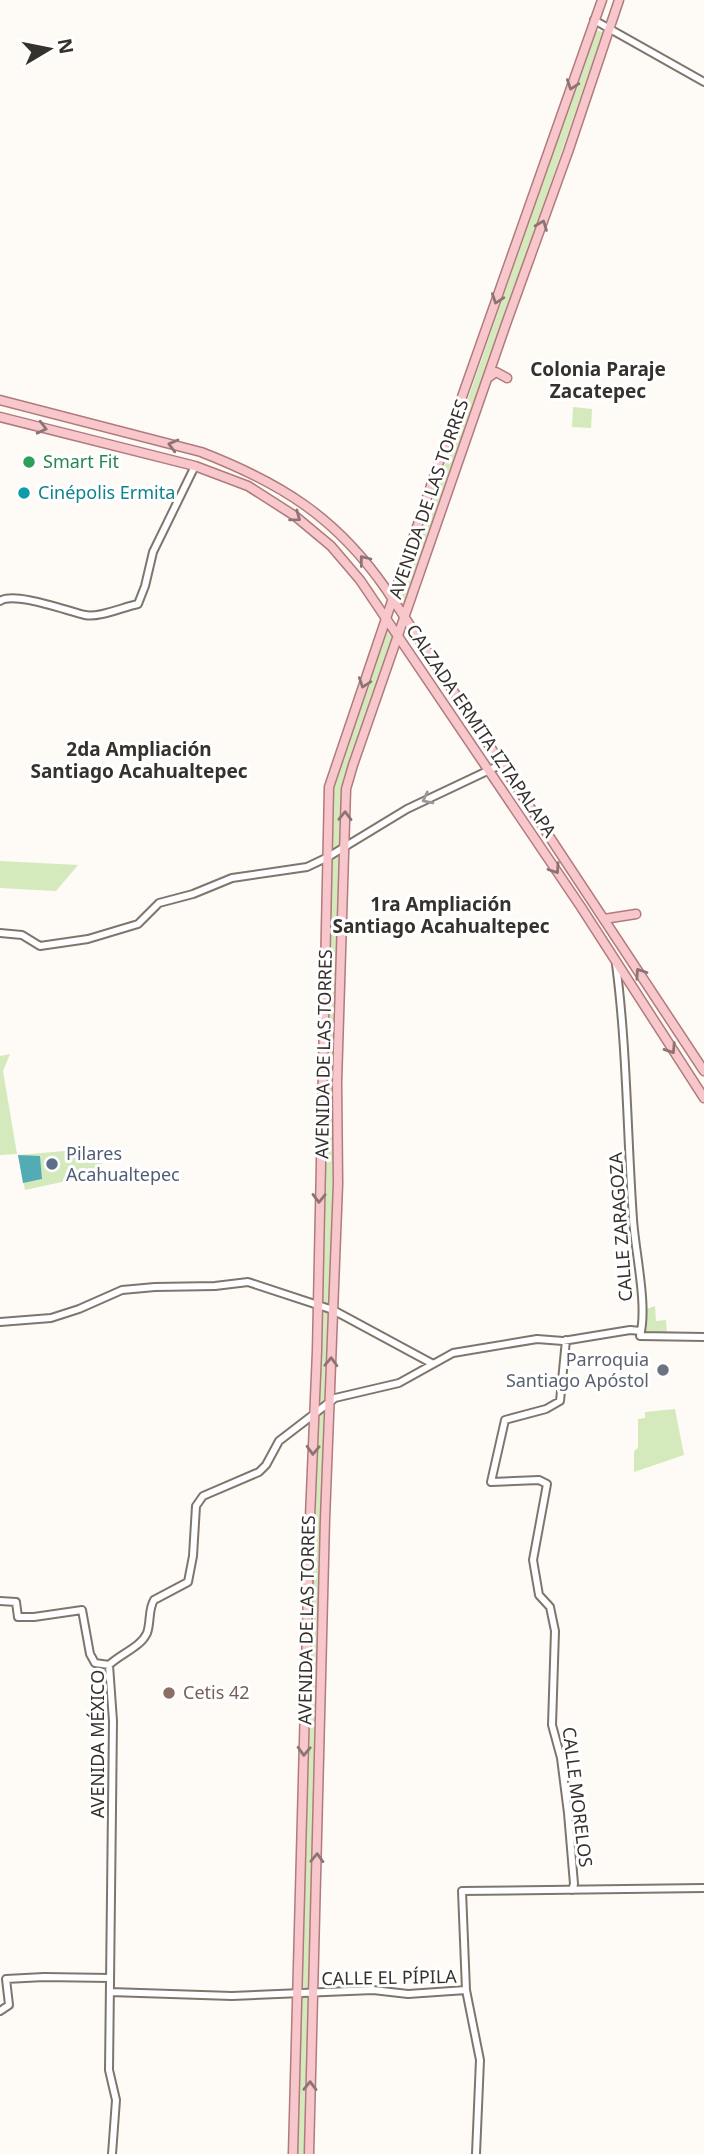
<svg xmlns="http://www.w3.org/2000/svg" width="704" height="2154" font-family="'Noto Sans',sans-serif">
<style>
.green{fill:#d5eabc}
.water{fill:#53acb3}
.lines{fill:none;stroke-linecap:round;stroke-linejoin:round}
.tertiary-casing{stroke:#7e766c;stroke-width:10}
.primary-casing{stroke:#b07a7e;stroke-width:11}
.tertiary{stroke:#fff;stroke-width:6}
.primary{stroke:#f8c7cb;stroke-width:8}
.oneway{stroke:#8d7474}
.oneway2{stroke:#9a9896}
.leisure-dot{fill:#2e9e5b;stroke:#fff;stroke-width:2.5}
.culture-dot{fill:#0f9aa8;stroke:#fff;stroke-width:2.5}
.service-dot{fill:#5c6f8a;stroke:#fff;stroke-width:2.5}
.worship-dot{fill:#6b7280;stroke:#fff;stroke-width:2.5}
.education-dot{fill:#8d6e63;stroke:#fff;stroke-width:2.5}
.labels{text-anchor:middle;stroke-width:6;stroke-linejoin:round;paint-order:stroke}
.leisure-label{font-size:18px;fill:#27864d;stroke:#fff;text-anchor:start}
.culture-label{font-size:18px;fill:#0d838f;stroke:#fff;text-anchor:start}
.street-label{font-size:18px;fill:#35312d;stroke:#fff}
.service-label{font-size:18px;fill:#4e5e75;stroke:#fff;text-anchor:start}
.worship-label{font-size:18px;fill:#5b616d;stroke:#fff;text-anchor:end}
.education-label{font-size:18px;fill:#785e54;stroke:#fff;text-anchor:start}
.neighbourhood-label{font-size:19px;font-weight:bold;fill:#35312d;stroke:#fff}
</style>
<rect width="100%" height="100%" fill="#fefaf6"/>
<path class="green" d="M596 30 603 32 404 610 398 600Z
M573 407 592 409 591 428 572 427Z
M386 625 394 637 345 783 343 843 330 849 333 779Z
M344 851 335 1079H326L330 859Z
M0 862V861L78 865 56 891 0 888Z
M10 1054 3 1071 17 1154 0 1155V1056Z
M326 1084 336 1085 329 1304 320 1302Z
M88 1149 90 1156 100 1155 103 1173 25 1190 18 1155Z
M655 1306 656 1321 666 1320 667 1335H646L645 1332 644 1310Z
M319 1309 330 1312 328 1397 316 1407Z
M326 1409 310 1986 308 1988 299 1987 316 1418Z
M675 1409 684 1455 634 1472V1451L638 1448V1419L645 1418V1412Z
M300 1996 310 1997 305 2154H294Z"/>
<path class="water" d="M18 1155 40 1156 42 1179 23 1183Z"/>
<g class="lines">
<defs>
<path id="tertiary" d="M594 20 704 82
M0 601C14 591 67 611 85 615 99 618 123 607 138 604L145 586 153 552 195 466
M0 933 22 935 40 946 88 939 138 924 159 903 193 894 232 878 307 867 328 857 407 809 502 764
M616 964C627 1048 627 1134 633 1219 635 1252 648 1305 640 1336L704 1337
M0 1322 51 1318 79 1309 122 1290 155 1287 215 1286 248 1282 333 1310 433 1364
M566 1340 560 1401 546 1409 505 1420 491 1482 539 1480 547 1484 533 1560 539 1595 550 1607 555 1631 552 1725 561 1758 568 1813 574 1884 572 1890
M0 1601 16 1602 18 1617H34L82 1610 90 1654 95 1663 109 1665
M110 1992 232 1996 373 1990 408 1994 466 1990
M0 2011 9 2005 6 1979 44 1977 110 1978
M112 2154 116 2100 109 2070 113 1721 109 1665C120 1654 141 1647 147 1633 151 1622 148 1610 154 1600L188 1582 193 1556 196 1506 203 1496 259 1472 266 1465 279 1441 335 1398 399 1383 453 1353 537 1339 563 1341 630 1330 641 1331
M476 2154 480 2060 466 1990 462 1891 704 1888"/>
<path id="primary" d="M489 377 496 372 507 378
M0 400 201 452C281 483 336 517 386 589L704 1071
M0 417 195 466 248 486 295 516 331 546 360 580 581 907 704 1098
M604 919 636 914
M293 2154 310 1517 317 1351 329 787 439 462 602 0
M309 2154 325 1519 338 1184 337 1082 346 789 353 765 506 324 568 152 619 0"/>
</defs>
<use href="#tertiary" class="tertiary-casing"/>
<use href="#primary" class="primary-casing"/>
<use href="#tertiary" class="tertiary"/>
<use href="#primary" class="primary"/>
</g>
<defs><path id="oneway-chevron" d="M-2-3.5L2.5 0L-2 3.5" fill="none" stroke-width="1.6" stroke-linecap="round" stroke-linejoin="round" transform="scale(1.75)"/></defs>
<g class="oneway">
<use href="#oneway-chevron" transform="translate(572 85) rotate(109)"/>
<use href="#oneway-chevron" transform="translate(542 225) rotate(-69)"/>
<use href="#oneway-chevron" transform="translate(497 299) rotate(109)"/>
<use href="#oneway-chevron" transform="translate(42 428) rotate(14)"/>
<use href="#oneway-chevron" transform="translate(173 445) rotate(-165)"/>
<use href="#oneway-chevron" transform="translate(296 517) rotate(36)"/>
<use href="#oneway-chevron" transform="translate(364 560) rotate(-128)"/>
<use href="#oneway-chevron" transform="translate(364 683) rotate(109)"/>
<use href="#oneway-chevron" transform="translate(345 816) rotate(-89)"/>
<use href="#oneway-chevron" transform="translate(555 869) rotate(56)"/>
<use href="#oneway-chevron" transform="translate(640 973) rotate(-124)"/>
<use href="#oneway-chevron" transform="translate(671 1049) rotate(57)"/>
<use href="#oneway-chevron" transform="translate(319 1198) rotate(91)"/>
<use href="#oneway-chevron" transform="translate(331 1362) rotate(-88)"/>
<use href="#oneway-chevron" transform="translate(313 1450) rotate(92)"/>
<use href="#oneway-chevron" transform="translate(304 1751) rotate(92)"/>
<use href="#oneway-chevron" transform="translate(317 1858) rotate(-88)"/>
<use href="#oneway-chevron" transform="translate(310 2086) rotate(-89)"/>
</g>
<use class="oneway2" href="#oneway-chevron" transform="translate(427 799) rotate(153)"/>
<circle class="leisure-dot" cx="29" cy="462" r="7"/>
<circle class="culture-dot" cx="24" cy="493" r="7"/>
<circle class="service-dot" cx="52" cy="1164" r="7"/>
<circle class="worship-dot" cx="663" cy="1370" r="7"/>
<circle class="education-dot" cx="169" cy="1693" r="7"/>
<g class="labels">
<g class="leisure-label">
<text x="43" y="468">Smart Fit</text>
</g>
<g class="culture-label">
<text x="38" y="499">Cinépolis Ermita</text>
</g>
<g class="street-label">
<text transform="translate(429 499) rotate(-71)" y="6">AVENIDA DE LAS TORRES</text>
<text transform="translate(481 731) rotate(56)" y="6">CALZADA ERMITA IZTAPALAPA</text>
<text transform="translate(324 1054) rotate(-89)" y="6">AVENIDA DE LAS TORRES</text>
<text transform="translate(621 1227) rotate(-94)" y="6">CALLE ZARAGOZA</text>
<text transform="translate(307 1620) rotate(-89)" y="6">AVENIDA DE LAS TORRES</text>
<text transform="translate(98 1744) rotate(-90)" y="6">AVENIDA MÉXICO</text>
<text transform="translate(577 1797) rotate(83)" y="6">CALLE MORELOS</text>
<text transform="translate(389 1978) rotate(-1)" y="6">CALLE EL PÍPILA</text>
</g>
<g class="service-label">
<text x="66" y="1160">Pilares<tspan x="66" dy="21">Acahualtepec</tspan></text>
</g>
<g class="worship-label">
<text x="649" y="1366">Parroquia<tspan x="649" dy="21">Santiago Apóstol</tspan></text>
</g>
<g class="education-label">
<text x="183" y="1699">Cetis 42</text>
</g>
<g class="neighbourhood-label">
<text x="598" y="376">Colonia Paraje<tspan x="598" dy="22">Zacatepec</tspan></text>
<text x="139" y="756">2da Ampliación<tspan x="139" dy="22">Santiago Acahualtepec</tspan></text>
<text x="441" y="911">1ra Ampliación<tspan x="441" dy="22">Santiago Acahualtepec</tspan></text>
</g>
</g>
<g transform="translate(49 49) rotate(80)" stroke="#ffffff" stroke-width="5" paint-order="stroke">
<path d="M0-5L12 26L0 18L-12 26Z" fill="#35312d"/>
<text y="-10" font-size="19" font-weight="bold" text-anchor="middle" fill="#35312d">N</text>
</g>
</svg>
